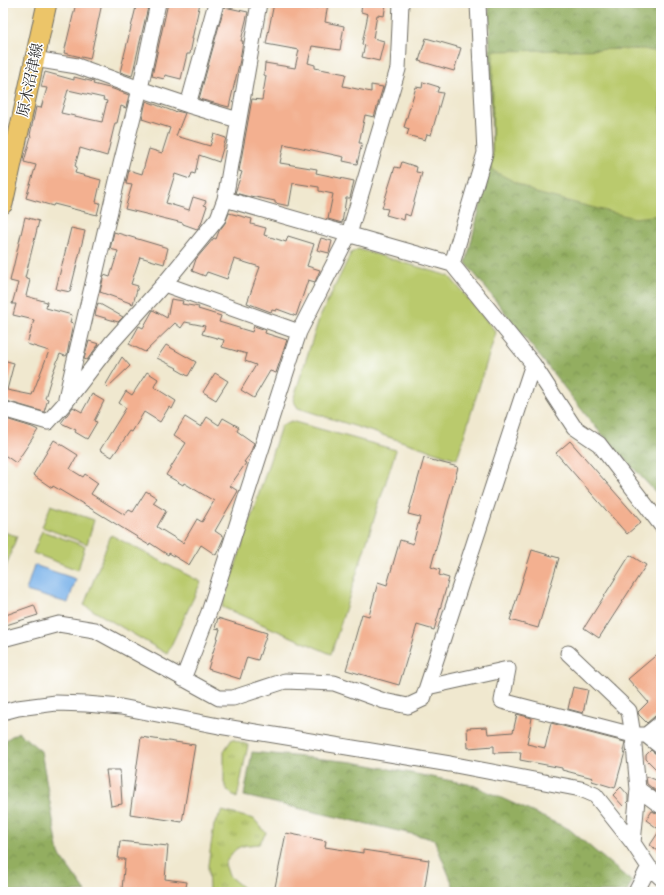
<svg xmlns="http://www.w3.org/2000/svg" width="664" height="895" font-family="'IM FELL French Canon','Noto Serif JP',serif">
<style>
.grass{fill:url(#grass-tufts);stroke:#727a4c}
.forest{fill:url(#forest-crowns);stroke:#5f6c46}
.pitch{fill:#baca6d;stroke:#727a4c}
.water{fill:#7ab2e9;stroke:#526e8a}
.building{fill:#f3b090;fill-rule:evenodd}
.lines{fill:none;stroke-linecap:round;stroke-linejoin:round}
.minor-casing{stroke:#706d64;stroke-width:17}
.major-casing{stroke:#706d64;stroke-width:21}
.minor{stroke:#fff;stroke-width:15}
.major{stroke:#ecc569;stroke-width:19}
.labels{text-anchor:middle;stroke-width:3;stroke-linejoin:round;paint-order:stroke}
.street-label{font-size:15px;fill:#2b2b2b;stroke:#fff}
</style>
<defs>
<pattern id="grass-tufts" width="24" height="20" patternUnits="userSpaceOnUse"><rect width="24" height="20" fill="#baca6d"/><path d="M3 7l-1-3M5 7V3M7 7l1-3M15 17l-1-3M17 17v-4M19 17l1-3" fill="none" stroke="#97a45a"/></pattern>
<pattern id="forest-crowns" width="20" height="18" patternUnits="userSpaceOnUse"><rect width="20" height="18" fill="#93ae60"/><path d="M2 6a3 3 0 1 1 6 0M12 15a3 3 0 1 1 6 0" fill="none" stroke="#788e4f"/></pattern>
</defs>
<rect width="100%" height="100%" fill="#fff"/>
<filter id="ink" filterUnits="userSpaceOnUse"><feTurbulence type="fractalNoise" baseFrequency=".025" numOctaves="2"/><feDisplacementMap in="SourceGraphic" scale="8" xChannelSelector="R" yChannelSelector="G"/><feConvolveMatrix kernelMatrix="1 2 1 2 8 2 1 2 1" color-interpolation-filters="sRGB"/></filter>
<filter id="wash" filterUnits="userSpaceOnUse"><feTurbulence type="fractalNoise" baseFrequency=".012" numOctaves="4" result="noise"/><feDisplacementMap in="SourceGraphic" scale="16" xChannelSelector="R" yChannelSelector="G"/><feGaussianBlur stdDeviation="0.9" result="paint"/><feColorMatrix in="noise" values="0 0 0 0 0 0 0 0 0 0 0 0 0 0 0 0 0 1.4 0 .05"/><feComposite in="paint" operator="in"/></filter>
<g filter="url(#wash)">
<rect width="100%" height="100%" fill="#f0e8cf"/>
<path class="grass" d="M232 739 248 745 237 798 228 791 224 783V751Z
M222 811 254 819 266 833 259 844C239 846 236 845 225 864L229 876 248 892H210L209 890 208 865 214 825Z"/>
<path class="forest" d="M489 3H661V498L597 429 466 263 492 158Z
M18 732 41 751 59 854 86 892H3V742Z
M252 752 353 762 473 785 569 829 632 882 627 892H454L455 890 434 839 244 796Z"/>
<path class="pitch" d="M644 49 661 53V215L634 218 536 193 492 170 493 51Z
M358 249 449 276 496 332 457 459 298 408 293 400 319 319 351 253Z
M291 421 396 450 331 654 222 607 281 426Z
M51 505 94 520 87 544 42 527Z
M42 531 85 546 78 570 33 553Z
M3 532 17 536 3 575Z
M111 535 201 582 167 654 84 605Z"/>
<path class="water" d="M34 565 76 579 68 603 26 591Z"/>
<g id="blocks">
<path class="building" d="M76 3H102L90 59 64 53Z
M137 3H149L132 76 120 72Z
M168 3H200L192 39H193L190 54H187L181 79 165 75 164 79 152 76Z
M274 3H291L317 8 318 3H328L325 22 344 26 340 50 312 46 308 63 315 65V68L346 74 343 86 371 92V85L383 87 374 117 365 115 359 143H362L357 164 343 161 344 157 284 144 280 163 317 169 316 173 354 181 350 198H346L342 223 328 219 333 194 319 191V187L293 183 289 206 275 203V201L250 196V197L235 193 242 172 239 171 252 99 262 100 266 76 264 75 265 63 295 68 299 50 266 44Z
M362 3H386L384 16 377 15 373 38 384 41 379 61 362 57 365 45 362 44 368 14 361 12Z
M224 7 248 12 241 41H243L240 60 229 107 199 99Z
M426 38 461 48 454 71 419 61Z
M45 72 74 80V77L94 82 93 84 113 89 129 95 126 108 121 106 117 123H115L107 156 80 148 75 166 77 167 75 173 101 180 96 202 100 203 97 215 54 204 53 206 26 198 36 165 24 162 31 136 30 135 36 107 41 108 47 88 41 87ZM68 90 104 98 103 100 107 101 102 122 61 113Z
M423 82 439 87 437 92 443 93 431 135 427 134 425 140 407 135 409 129 404 127 416 87 422 88Z
M146 101 175 112 176 111 185 113 176 136 210 146 214 134 226 138 219 162 199 155 195 174 192 173 190 179 175 174 166 203 189 210 193 197 206 201 204 205 207 206 201 224 197 229 183 224V223L125 209 132 185 126 184 129 170 142 174 149 149 162 153 170 128 142 119Z
M402 162 417 167 416 172 422 173 410 216 405 214 404 220 386 215 388 209 382 208 395 167 400 168Z
M229 213 252 219 251 224 266 228 264 235 286 242 288 236 314 244 307 266 320 270 315 282 308 280 296 316 277 309 276 311 272 310 271 312 247 303 260 267 234 259 227 279 207 272 205 276 192 271 196 259 214 238 216 239 219 231 225 223Z
M25 217 39 221 25 278 30 280 26 296 47 302 46 308 72 315 70 322 73 323 67 355 65 356 60 354 52 375 45 398 48 399 44 412 3 400V360L14 363 7 390 32 395 49 351 27 344 34 320 13 315 16 304H12L18 283 10 281Z
M71 228 85 231 70 292 56 289Z
M114 232 168 248 164 264 140 257 131 284 138 286 133 304 100 292 104 275 110 277 118 251 110 249Z
M321 238 332 241 329 253 317 250Z
M171 299 183 301 182 304 199 307 198 309 221 316 219 322 252 332 254 326 266 330 265 333 287 340 276 373 270 371 254 398 241 390 256 365 245 361 247 354 222 347 224 340 202 334 205 326 185 322 181 328 175 323 145 352 129 344 139 326 143 328 153 310 167 318Z
M98 303 123 317 118 322 95 315Z
M89 341 99 344 87 360 84 359Z
M166 345 196 362 188 376 176 369 177 368 157 358Z
M122 357 130 366 107 388 105 386Z
M147 372 158 379 154 387 176 401 172 409 169 407 160 422 144 412 132 432 130 431 112 457 100 450 126 408 119 403 126 391 132 395Z
M215 373 228 381 216 400 203 392Z
M92 394 104 401 94 421 97 422 87 439 75 432 76 430 61 423 73 407 82 412Z
M185 417 201 427 207 417 219 425 223 418 239 427 237 431 254 443 250 454 244 462 246 463 230 486 238 491 215 531 224 537 216 555 201 545 189 565 169 553 168 555 150 543 149 545 137 538V537L85 505 53 486 52 488 33 475 54 440 78 455 70 469 83 477 85 474 98 483 91 494 125 515 129 510 133 512 146 491 157 498 153 503 166 511 157 527 183 543 197 519 202 522 214 501 184 483 183 485 166 475 186 443 174 435Z
M3 418 32 427 38 430 16 463 3 454Z
M570 441 641 522 627 534 556 453Z
M424 458 458 467 431 567 440 570 439 575 449 578 434 630 417 625 399 685 346 670 362 614 369 616 378 582 387 585 400 540 413 544 420 517 408 514Z
M532 550 559 558 538 628 510 620Z
M630 555 646 565 599 638 584 628Z
M34 605 38 615 3 626V616Z
M218 618 267 633 258 660 247 657 240 679 208 669 220 629 215 628Z
M661 651V714L655 716 647 723 639 715 638 712 648 702 628 679Z
M573 687 588 690 583 713 568 709Z
M517 714 532 718 527 744 545 748 551 723 625 742 623 751 625 752 615 788 592 781 593 778 562 770V768L520 760 521 752 494 753V746L468 748 467 728 487 727 488 734 513 732Z
M141 737 195 745 182 822 130 814Z
M651 750 656 754 661 756V774L646 759V755Z
M106 770H120L122 804 111 806Z
M646 776 661 782V795L647 784Z
M621 787 628 795V801L623 806 613 795Z
M652 811 661 815V853L650 845 660 830 646 820Z
M286 833 326 841 325 847 363 853V850L429 860 424 892H274Z
M120 841 168 846 165 879 187 882 185 892H152L122 889 125 859H118Z"/>
</g>
</g>
<g filter="url(#ink)">
<use href="#blocks" fill-opacity="0" stroke="#706d64" stroke-width="1"/>
<g class="lines">
<defs>
<path id="minor" d="M34 59 77 66 140 89 188 105 238 120
M188 105 216 3
M452 264 485 153 478 3
M164 284 299 332
M533 364 574 427 599 444 661 525
M66 398 121 164 140 89 158 3
M3 409 48 422 65 403 112 342 164 284 218 218 225 199 259 3
M3 639 59 624 95 630 219 698H233L285 681 334 683 384 701 408 706 423 699 533 364 452 264 225 199
M568 653 629 711 633 735H646L661 747
M183 679 209 612 299 332 349 234 398 69 401 3
M427 687 508 669 502 701 633 735 638 789 633 843
M3 712 18 708 56 703 86 704 121 707 219 726 450 764 581 789 595 795 633 843 649 867 661 878
M646 735 661 723
M638 789 661 806
M636 892 649 867"/>
<path id="major" d="M3 204 47 3"/>
</defs>
<use href="#minor" class="minor-casing"/>
<use href="#major" class="major-casing"/>
<use href="#minor" class="minor"/>
<use href="#major" class="major"/>
</g>
</g>
<g class="labels">
<g class="street-label">
<text transform="translate(30 80) rotate(-78)" y="5">原木沼津線</text>
</g>
</g>
<rect width="664" height="895" fill="none" stroke="#fff" stroke-width="16"/>
</svg>
